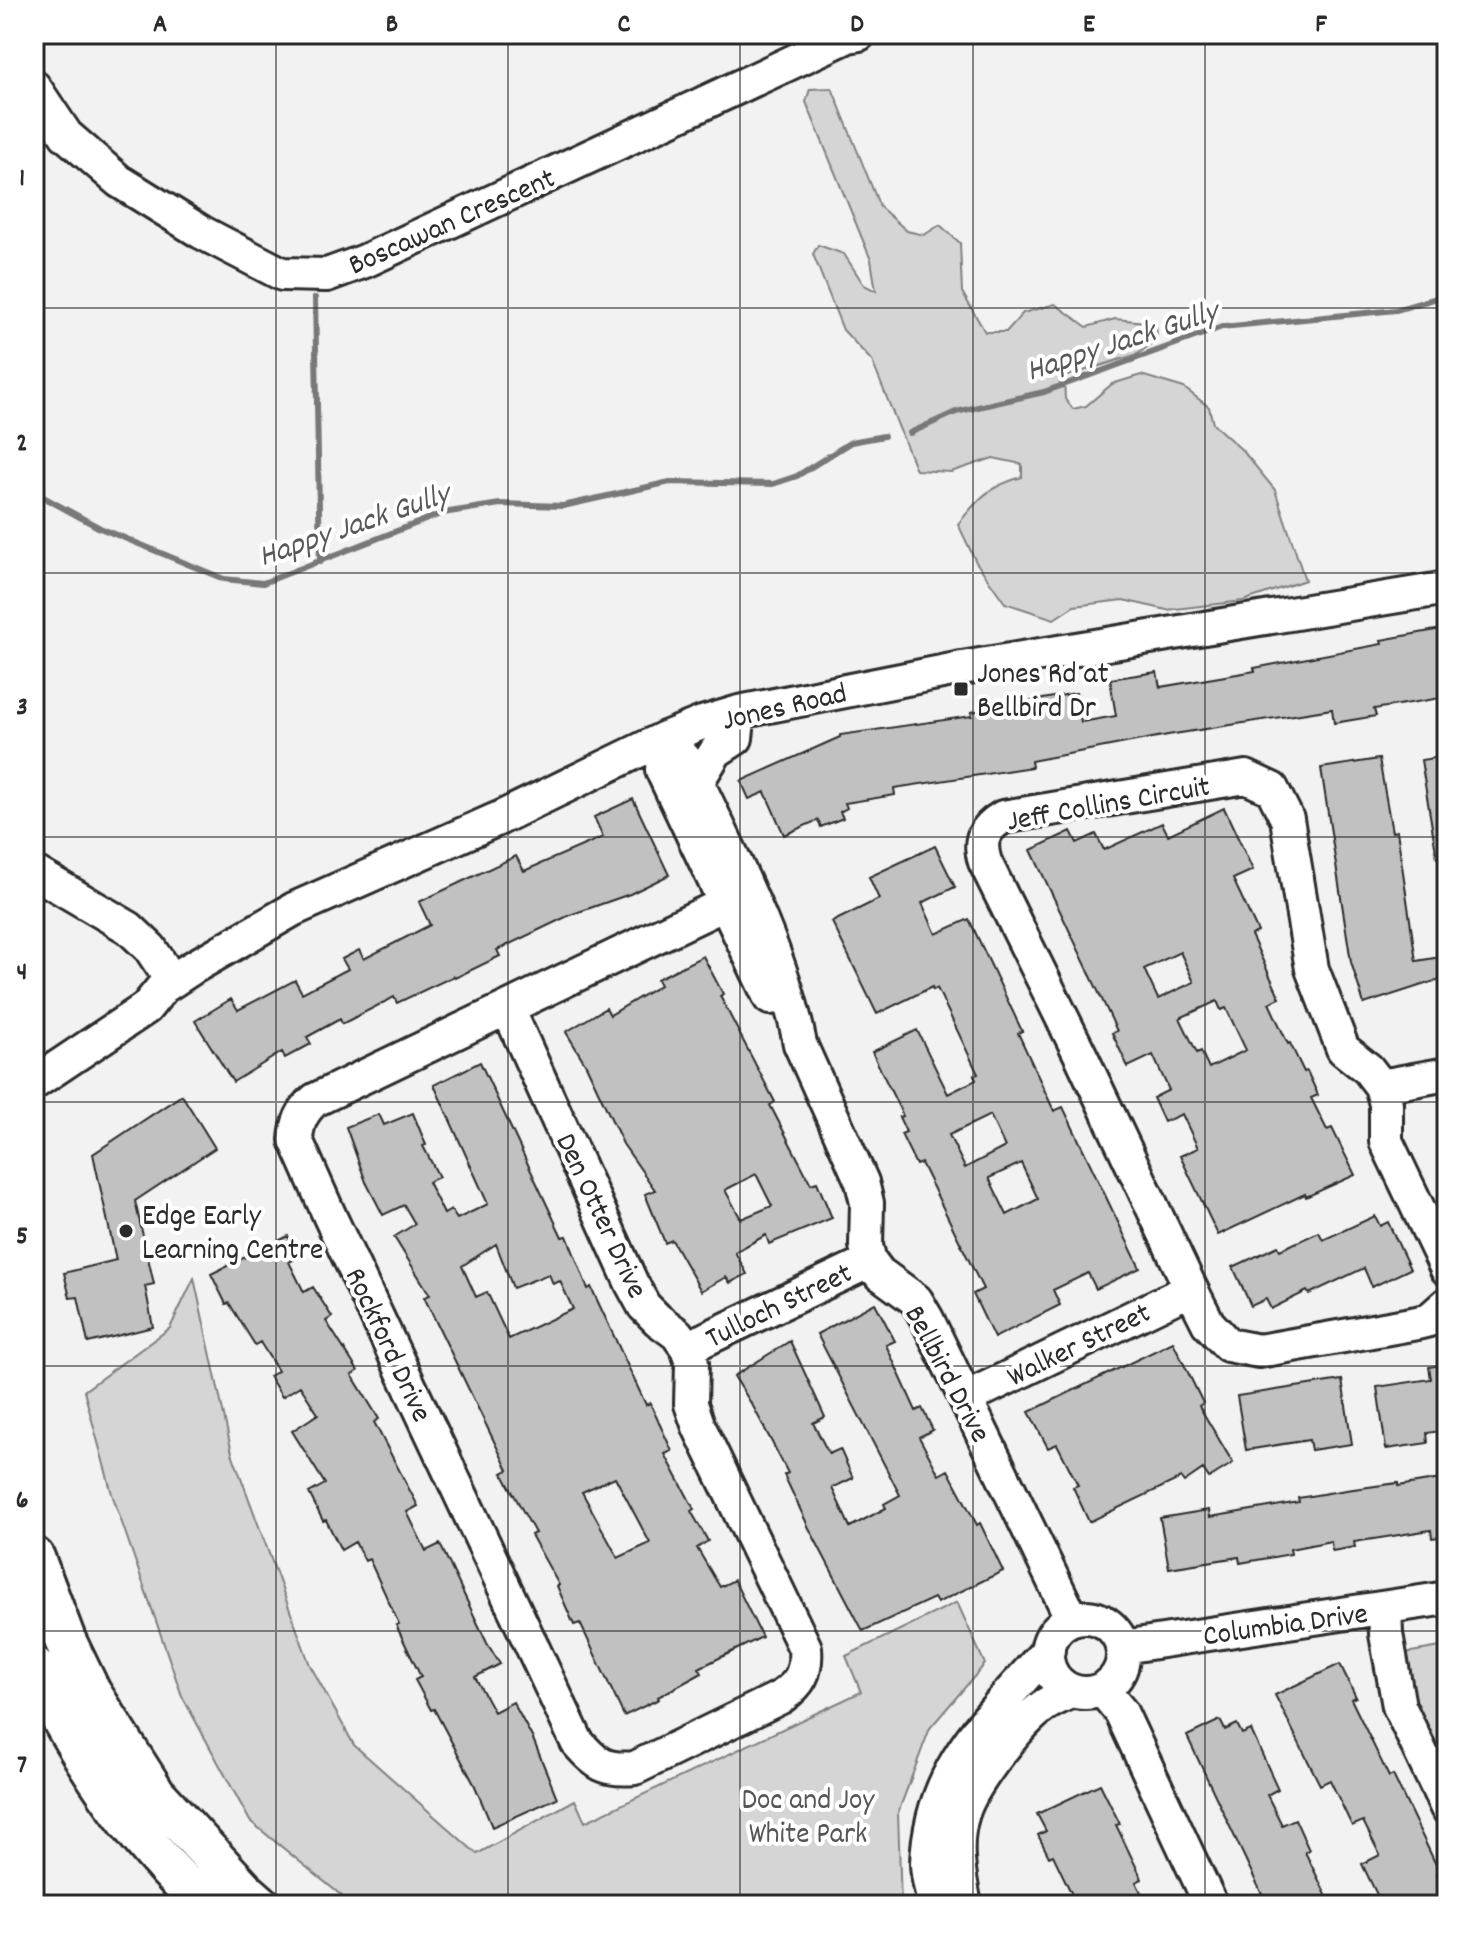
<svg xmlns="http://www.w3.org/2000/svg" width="1481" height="1939" font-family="Dekko,sans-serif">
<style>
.green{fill:#d5d5d5;stroke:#808080;stroke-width:2}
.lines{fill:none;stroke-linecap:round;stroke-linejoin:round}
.stream{stroke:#787878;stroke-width:6}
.building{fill:#c1c1c1;stroke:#2b2b2b;stroke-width:2;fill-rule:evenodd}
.minor-casing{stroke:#2b2b2b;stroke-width:38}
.major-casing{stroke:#2b2b2b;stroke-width:46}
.minor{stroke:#fff;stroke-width:32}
.major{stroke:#fff;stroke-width:40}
.grid{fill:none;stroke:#2b2b2b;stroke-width:2;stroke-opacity:0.55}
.poi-dot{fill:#2b2b2b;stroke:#fff;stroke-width:3}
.labels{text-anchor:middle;stroke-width:8;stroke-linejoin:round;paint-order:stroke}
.street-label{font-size:30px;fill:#2b2b2b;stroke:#fff}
.poi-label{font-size:30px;fill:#2b2b2b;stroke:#fff;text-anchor:start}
.park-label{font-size:30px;fill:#565656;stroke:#fff}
.water-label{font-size:32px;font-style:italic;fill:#585858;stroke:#fff}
.neatline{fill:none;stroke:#2b2b2b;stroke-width:3}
.grid-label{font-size:26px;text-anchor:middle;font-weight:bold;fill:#2b2b2b}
</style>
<rect width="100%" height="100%" fill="#f2f2f2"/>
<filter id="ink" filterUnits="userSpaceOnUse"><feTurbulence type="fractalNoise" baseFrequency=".0125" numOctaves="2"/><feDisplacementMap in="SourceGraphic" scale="16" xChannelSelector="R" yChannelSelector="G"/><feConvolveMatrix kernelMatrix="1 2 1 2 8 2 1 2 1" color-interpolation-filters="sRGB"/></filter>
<g filter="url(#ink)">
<path class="green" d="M832 88 880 207 907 231 924 235 940 225 960 243 962 292 985 332H1006L1023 313 1055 304 1087 327 1115 319 1156 323 1157 339 1138 354 1064 377 1065 399 1073 409 1086 406 1112 384 1141 375 1184 388 1209 407 1213 424 1243 451 1275 490 1305 580 1243 601 1167 610 1123 600 1074 606 1054 619 1005 603 976 562 958 524C979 498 989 486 1022 477V464L993 458 951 472 916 470 872 361 843 330 813 254 818 245 844 254 864 285 876 291 871 260 806 102 810 89Z
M194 1278 232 1453 310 1665 354 1745 477 1854 575 1800 585 1822 861 1692 846 1656 957 1602 985 1664 930 1728 898 1813 901 1905H353L250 1821 182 1696 112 1494 84 1391 170 1328Z
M1447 1646V1790L1381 1657Z"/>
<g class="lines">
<path class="stream" d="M315 298 320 562
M910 433 956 412 1044 392 1222 327 1396 310 1447 295
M34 492 100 528 224 579 263 583 443 513 500 504 563 506 670 482 773 484 797 476 851 442 884 436"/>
</g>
<path class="building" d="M1447 628V697L1374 709 1376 716 1334 723 1332 709 1168 735 1031 761 1032 767 894 788 895 795 845 803 847 808 840 812 843 818 821 827 818 820 784 835 765 792 749 799 741 781 840 737V735L972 716 971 712 1076 693 1081 722 1116 716 1110 679 1157 672 1160 687 1255 671 1254 668 1382 644 1381 640Z
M1447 756V857L1437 858 1421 760Z
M1379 759 1392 832 1397 831 1416 961 1447 956V977L1364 1004 1351 962 1321 768Z
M633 799 669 875 630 894 570 915 497 950 500 956 455 978 454 976 397 1003 394 997 342 1024 340 1019 307 1037 311 1044 285 1058 282 1052 233 1082 195 1021 231 999 238 1010 295 980 302 993 348 969 342 959 359 950 364 959 430 925 419 902 516 856 524 871 603 837 594 817Z
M1224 808 1253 870 1233 879 1258 932 1251 935 1280 998 1269 1003 1288 1044 1290 1043 1304 1072 1307 1071 1318 1095 1311 1098 1327 1130 1332 1128 1355 1175 1306 1197 1305 1194 1218 1235 1180 1156 1198 1148 1182 1114 1164 1122 1153 1098 1169 1090 1153 1055 1128 1067 1112 1033 1117 1031 1031 850 1071 831 1077 843 1096 834 1104 850 1162 823 1168 835ZM1180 952 1194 982 1158 999 1144 969ZM1217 1001 1221 1010 1226 1008 1246 1050 1209 1068 1201 1051 1197 1053 1180 1018Z
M935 846 955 887 922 903 936 934 969 919 1022 1031 1018 1033 1054 1111 1063 1107 1140 1268 1096 1289 1088 1273 1053 1290 1060 1305 994 1338 973 1294 983 1289 921 1163 916 1165 901 1134 906 1132 899 1117 903 1116 872 1052 917 1030 948 1094 976 1080 974 1075 978 1074 937 988 933 990 932 987 877 1014 832 922 879 899 869 877ZM990 1115 1005 1147 965 1168 949 1135ZM1021 1163 1038 1199 1007 1215 989 1178Z
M703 956 723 994 720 996 775 1102 770 1105 811 1184 817 1182 832 1218 769 1244 766 1235 735 1252 747 1274 730 1283 726 1277 701 1291 672 1240 665 1243 645 1194 655 1190 623 1144 586 1065 566 1032 606 1008 610 1015 660 985 657 979ZM756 1174 772 1206 741 1219 725 1190Z
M480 1062 562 1237 567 1236 588 1289 591 1287 646 1405 650 1403 672 1451 665 1454 694 1509 691 1511 708 1541 697 1548 720 1587 734 1580 762 1637 699 1668 702 1673 658 1697 659 1699 624 1716 580 1623 574 1625 557 1586 559 1585 531 1535 535 1533 502 1473 508 1470 424 1297 430 1295 394 1237 415 1224 404 1205 383 1215 366 1182 346 1127 379 1114 384 1125 413 1113 426 1145 423 1146 439 1177 428 1182 444 1214 451 1210 457 1219 488 1204 434 1085ZM496 1244 513 1288 549 1274 553 1284 560 1281 573 1309 509 1339 487 1292 476 1297 462 1266ZM615 1477 650 1543 618 1558 582 1492Z
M182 1095 215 1148 135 1201 154 1284 145 1286 153 1327 88 1343 78 1297 70 1298 64 1273 116 1260 93 1154Z
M1375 1216 1380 1226 1388 1222 1410 1269 1372 1287 1364 1268 1309 1294 1307 1291 1271 1309 1266 1299 1251 1306 1233 1267 1278 1246 1280 1250 1319 1232 1323 1240Z
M288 1236 299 1257 289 1262 304 1292 313 1287 332 1317 326 1321 358 1371 352 1375 379 1419 374 1422 418 1506 407 1512 426 1551 440 1544 487 1643 500 1664 475 1677 494 1712 513 1702 533 1739 557 1798 492 1827 475 1786 434 1709 431 1710 415 1680 421 1677 396 1625 399 1624 369 1559 365 1561 355 1542 341 1550 326 1520 323 1521 309 1493 325 1484 292 1431 318 1414 300 1386 282 1397 269 1376 278 1371 260 1342 255 1345 229 1303 226 1304 211 1274Z
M875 1303 895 1341 886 1345 916 1411 922 1408 933 1430 919 1437 939 1475 948 1470 977 1525 980 1523 1003 1571 937 1603 934 1598 863 1631 809 1528 784 1475 788 1473 754 1408 734 1376 790 1341 825 1417 813 1423 829 1454 840 1449 853 1478 832 1488 850 1527 886 1508 884 1504 900 1495 817 1334Z
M1173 1342 1203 1403 1199 1406 1233 1463 1209 1478 1203 1469 1184 1482 1181 1478 1089 1522 1073 1487 1078 1485 1057 1444 1048 1448 1029 1412Z
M1447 1364V1430L1427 1433 1428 1443 1386 1449 1377 1387 1431 1379 1429 1367Z
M1342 1380 1352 1444 1311 1450 1309 1440 1246 1450 1237 1396Z
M1447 1478V1536L1432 1538 1431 1530 1354 1542 1355 1547 1332 1551 1331 1541 1290 1549 1291 1554 1240 1563 1239 1557 1169 1568 1160 1518 1209 1510 1210 1517 1299 1502 1298 1498 1346 1490 1398 1483V1486Z
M1340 1664 1356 1697 1351 1699 1389 1777 1393 1775 1440 1873 1437 1875 1447 1896V1905H1382L1362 1864 1380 1855 1363 1821 1352 1826 1330 1780 1320 1785 1275 1695Z
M1220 1720 1225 1730 1237 1724 1242 1734 1251 1730 1278 1789 1267 1795 1282 1825 1295 1819 1309 1850 1305 1852 1331 1905H1267L1187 1736Z
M1100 1784 1120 1824 1116 1825 1142 1879 1136 1882 1147 1905H1077L1053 1855 1049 1857 1038 1835 1046 1831 1037 1814Z"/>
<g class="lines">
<defs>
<path id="minor" d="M34 87 66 135 119 181 201 232 282 274 327 275 365 261 848 36 859 34
M665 738 685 759 697 782C735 861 784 958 800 1044L862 1182 867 1203 866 1246 870 1261 879 1273 916 1300 927 1319 1072 1619
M665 738 662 770 770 998
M697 782 716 751 736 738 739 712
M34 872 129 928 150 948 172 981
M508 1009 632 1284 644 1306 658 1320 677 1334 687 1348 692 1363 691 1404 699 1427 805 1648C807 1672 800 1684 781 1697L635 1768C605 1771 596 1764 577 1742L331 1219 296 1140C297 1123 302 1111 315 1100L747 893
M34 1083 146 1008 163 987 192 968 294 909 500 818 665 738 702 723 739 712 962 668 1447 588
M1381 1086 1447 1074
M1447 1269 1386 1141V1104L1381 1086 1368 1069 1343 1049 1312 969 1287 819 1272 789 1246 777 1003 817C984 828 978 840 985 862L1082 1058 1191 1289 1208 1323 1228 1345 1259 1351 1417 1323 1429 1320 1447 1304
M687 1348 870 1261
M966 1398 1191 1289
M1385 1608 1386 1634 1399 1706 1447 1808
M1047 1655a38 38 0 1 1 76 0a38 38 0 1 1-76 0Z
M1123 1647 1447 1598
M1102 1689 1121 1712 1211 1905
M934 1905C932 1892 927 1876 927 1863 930 1767 990 1717 1048 1650
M965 1905C959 1875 953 1843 963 1813 972 1784 1020 1722 1045 1705 1054 1699 1064 1695 1073 1691"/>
<path id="major" d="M34 1558 65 1640 90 1692 155 1794 244 1891 260 1905
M34 1667C81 1758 129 1835 205 1905"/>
</defs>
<use href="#minor" class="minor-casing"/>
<use href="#major" class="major-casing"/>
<use href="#minor" class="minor"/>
<use href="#major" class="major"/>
</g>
</g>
<path class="grid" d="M276 34V1905M508 34V1905M740 34V1905M973 34V1905M1205 34V1905M34 308H1447M34 573H1447M34 837H1447M34 1102H1447M34 1366H1447M34 1631H1447"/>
<g class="poi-dot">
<rect x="953" y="681" width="16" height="16" rx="4"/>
<circle cx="126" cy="1231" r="8"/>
</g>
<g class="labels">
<g class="street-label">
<text transform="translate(451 220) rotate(-24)" y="10">Boscawan Crescent</text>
<text transform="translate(784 705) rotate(-13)" y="10">Jones Road</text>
<text transform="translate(1108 802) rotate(-10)" y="10">Jeff Collins Circuit</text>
<text transform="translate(603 1215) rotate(65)" y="10">Den Otter Drive</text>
<text transform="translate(778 1304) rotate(-26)" y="10">Tulloch Street</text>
<text transform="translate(1078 1343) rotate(-26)" y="10">Walker Street</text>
<text transform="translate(390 1344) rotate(65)" y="10">Rockford Drive</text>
<text transform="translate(949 1373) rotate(62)" y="10">Bellbird Drive</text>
<text transform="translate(1285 1623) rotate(-8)" y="10">Columbia Drive</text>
</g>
<g class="poi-label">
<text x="977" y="682">Jones Rd at<tspan x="977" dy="34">Bellbird Dr</tspan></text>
<text x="142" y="1224">Edge Early<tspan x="142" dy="34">Learning Centre</tspan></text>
</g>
<g class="park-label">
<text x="808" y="1808">Doc and Joy<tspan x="808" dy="34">White Park</tspan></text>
</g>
<g class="water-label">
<text transform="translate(1121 339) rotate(-18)" y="11">Happy Jack Gully</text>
<text transform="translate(353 523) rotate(-19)" y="11">Happy Jack Gully</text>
</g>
</g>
<rect width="1481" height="1939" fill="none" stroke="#fff" stroke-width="88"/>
<rect x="44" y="44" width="1393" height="1851" class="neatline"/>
<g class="grid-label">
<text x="160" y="31">A</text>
<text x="392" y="31">B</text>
<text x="624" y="31">C</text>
<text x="857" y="31">D</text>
<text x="1089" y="31">E</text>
<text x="1321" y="31">F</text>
<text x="22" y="185">1</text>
<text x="22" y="450">2</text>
<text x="22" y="714">3</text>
<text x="22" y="979">4</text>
<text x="22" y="1243">5</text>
<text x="22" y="1507">6</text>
<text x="22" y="1772">7</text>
</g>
</svg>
